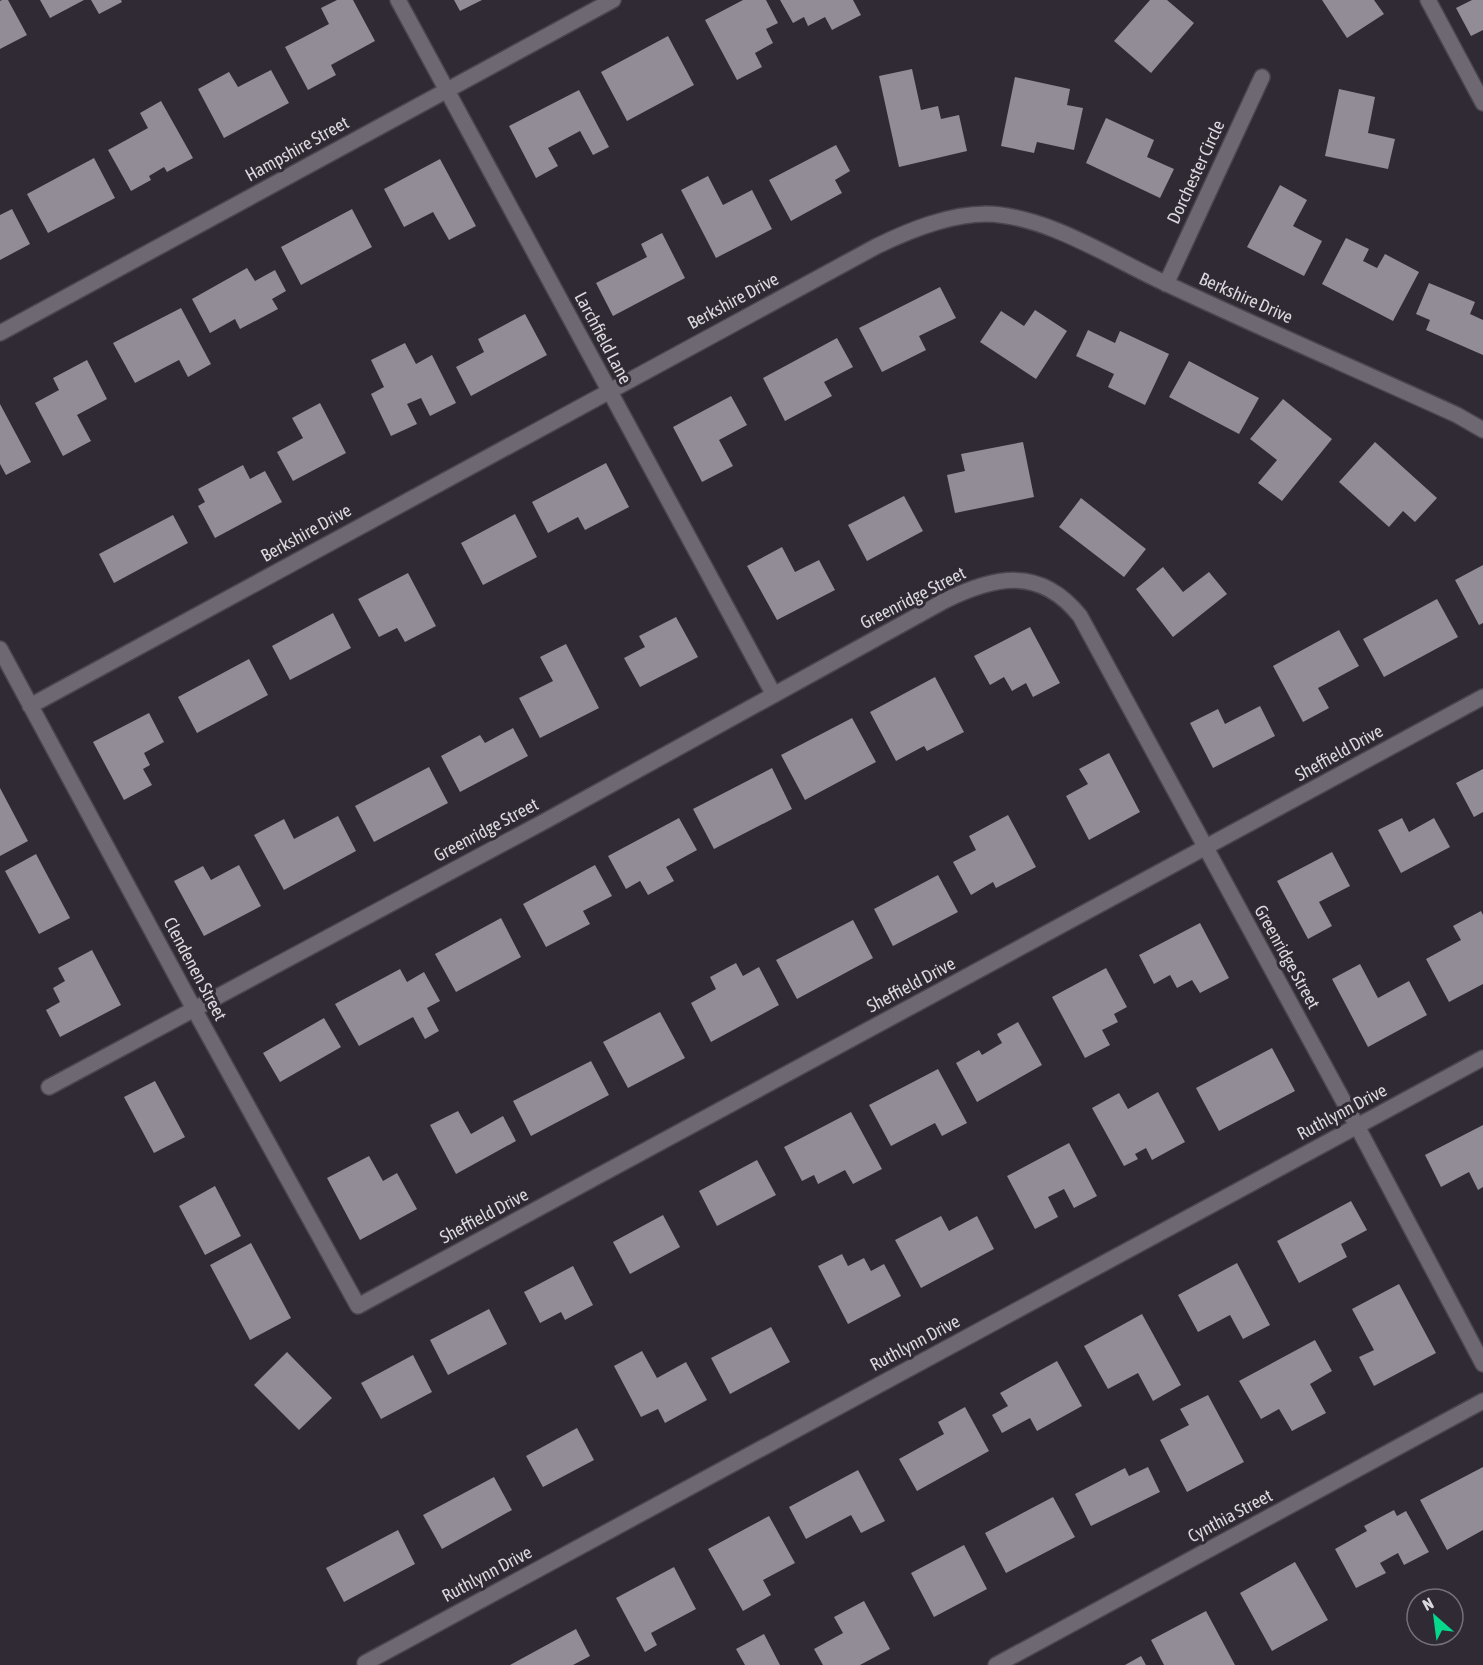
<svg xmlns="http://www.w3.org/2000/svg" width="1483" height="1665" font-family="'Asap Condensed',sans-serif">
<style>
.building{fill:#928c97}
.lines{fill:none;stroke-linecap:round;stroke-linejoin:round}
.minor-casing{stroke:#4a464e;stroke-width:18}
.minor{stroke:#6d6872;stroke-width:15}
.labels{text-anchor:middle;stroke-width:6;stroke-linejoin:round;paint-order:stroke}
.street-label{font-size:18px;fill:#dbd8de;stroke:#2f2a33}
</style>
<rect width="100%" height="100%" fill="#2f2a33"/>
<path class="building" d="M2 0H8L27 35 0 49V1Z
M40 0H84L50 18Z
M91 0H121L122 2 99 14Z
M337 0H353L375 41 331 65 336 75 308 90 285 47 329 24 321 8Z
M454 0H482L460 11Z
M743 0H766L778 23 766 29 773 43 755 53 762 67 737 80 705 20Z
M780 0H853L861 15 832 30 825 17 808 26 804 17 793 23Z
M1150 0H1167L1194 23 1151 73 1114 41Z
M1322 0H1374L1384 14 1347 38Z
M1472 0H1483V30L1471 36 1456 8Z
M668 36 694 85 627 121 601 72Z
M912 69 921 110 938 106 941 119 959 115 967 151 899 167 879 76Z
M271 70 289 103 224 138 198 89 229 72 238 87Z
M1015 77 1070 89 1067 105 1083 108 1074 150 1037 142 1034 153 1001 146Z
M1339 89 1375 97 1368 133 1395 139 1388 169 1325 156Z
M579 90 609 147 593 155 580 131 548 148 558 166 536 178 509 126Z
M161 101 193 158 167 172 164 167 149 176 151 180 131 191 108 150 148 128 140 113Z
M1106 118 1154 140 1147 157 1174 169 1160 198 1086 163Z
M836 145 850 171 835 180 842 193 791 221 769 180Z
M94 158 115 198 48 233 27 194Z
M440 159 476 226 449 240 433 212 404 227 384 189Z
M708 176 723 205 752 190 772 229 716 258 681 190Z
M1280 185 1307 200 1293 226 1322 241 1304 276 1247 247Z
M12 209 30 244 0 260V215Z
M352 209 372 247 301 285 281 247Z
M662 233 685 278 613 316 596 283 647 257 641 244Z
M1346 238 1369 249 1363 261 1377 268 1385 254 1419 272 1393 321 1322 284Z
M247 268 255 281 275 270 286 291 272 299 278 309 240 329 235 319 210 333 192 299Z
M1429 283 1475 302 1470 314 1483 320V355L1426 330 1430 320 1416 314Z
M940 287 956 318 919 336 926 350 882 372 859 328Z
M181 308 211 364 188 377 179 360 135 383 113 343Z
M1035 310 1067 331 1036 379 980 342 1001 311 1024 326Z
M525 314 547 355 471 396 456 367 484 352 478 339Z
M1088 330 1115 343 1120 331 1169 354 1145 405 1108 387 1114 374 1076 356Z
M837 338 853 367 824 382 832 396 785 421 763 378Z
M405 343 416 364 432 355 456 403 430 416 421 398 407 404 417 424 391 436 371 394 384 387 371 360Z
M87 360 107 399 77 415 91 441 63 456 35 403 59 390 53 378Z
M1189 361 1259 398 1239 434 1169 397Z
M731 396 747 425 719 440 733 466 702 482 673 427Z
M1283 399 1332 439 1282 501 1258 483 1277 460 1250 439Z
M320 403 346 453 293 481 277 452 303 438 292 418Z
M0 404 31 462 6 475 0 464Z
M1023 442 1034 497 955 513 947 475 965 471 961 454Z
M1375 442 1437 498 1415 522 1403 511 1389 527 1339 482Z
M606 463 629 507 585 530 578 517 548 533 532 502Z
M243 465 250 479 265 471 282 502 215 538 198 506 205 502 198 489Z
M904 496 923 531 867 561 848 525Z
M1081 498 1146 549 1124 577 1059 527Z
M515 514 537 557 483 585 461 543Z
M173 515 188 543 114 583 99 554Z
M782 547 795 572 819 560 835 590 777 620 747 566Z
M1483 565V623L1479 625 1455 580Z
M1163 567 1183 592 1209 572 1227 594 1173 637 1136 589Z
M408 573 436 626 405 642 397 628 379 637 358 599Z
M1437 599 1458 637 1384 677 1363 639Z
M333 613 351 648 290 680 272 646Z
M676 617 698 657 640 687 624 658 645 647 639 636Z
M1030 627 1060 683 1033 697 1026 683 1012 691 1004 677 990 685 974 656Z
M1339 630 1359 666 1318 688 1329 708 1303 722 1273 666Z
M566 644 599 708 540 738 519 698 553 681 540 657Z
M249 659 268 695 197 733 178 697Z
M935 677 964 732 927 751 924 746 896 761 870 712Z
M1260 706 1275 736 1213 768 1190 723 1218 709 1225 724Z
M149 713 164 742 144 753 150 765 143 769 152 785 124 800 93 742Z
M852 718 876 762 805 800 781 755Z
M513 728 528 756 460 792 441 756 480 735 485 743Z
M1109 753 1140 812 1089 840 1066 796 1088 784 1079 769Z
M429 767 448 803 374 842 355 806Z
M772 768 792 809 714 849 693 809Z
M1483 769V812L1474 817 1456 783Z
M0 788 28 841 0 856Z
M1008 815 1036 867 996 888 993 882 971 895 953 862 976 850 969 836Z
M338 816 356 851 284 890 254 835 284 819 294 839Z
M679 818 697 850 666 867 674 881 648 895 640 881 626 889 608 856Z
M1402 818 1409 832 1434 818 1450 847 1401 873 1378 830Z
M1332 852 1350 886 1319 902 1332 926 1308 939 1277 881Z
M36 854 70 918 39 934 5 871Z
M239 865 261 906 204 936 174 881 203 866 211 880Z
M595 865 612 896 583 911 590 924 546 947 523 904Z
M938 875 958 912 893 946 874 909Z
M1481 911 1483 915V984L1449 1002 1426 959 1461 940 1453 926Z
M501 918 521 957 456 992 435 954Z
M853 920 873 958 797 999 776 960Z
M1200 923 1229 978 1200 993 1192 980 1177 988 1170 975 1154 984 1139 955Z
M92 950 121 1005 60 1037 46 1010 60 1002 53 988 65 981 58 968Z
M736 963 743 976 759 967 779 1005 711 1042 691 1003 716 989 710 977Z
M1360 964 1378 998 1409 981 1427 1015 1368 1047 1332 979Z
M1106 968 1127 1007 1114 1014 1118 1022 1102 1030 1110 1045 1085 1058 1052 997Z
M400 969 407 982 424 972 440 1001 427 1008 439 1031 425 1039 413 1017 359 1046 335 1004Z
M660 1012 685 1058 628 1088 603 1042Z
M324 1018 341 1047 280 1082 263 1053Z
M1018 1022 1042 1065 977 1102 956 1063 979 1050 982 1055 1002 1043 997 1034Z
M1272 1048 1295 1091 1219 1131 1196 1088Z
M591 1061 609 1095 531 1136 513 1101Z
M938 1069 967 1123 942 1136 935 1123 891 1146 869 1105Z
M155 1081 185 1137 154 1153 124 1097Z
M1158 1092 1185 1142 1152 1160 1146 1148 1135 1154 1138 1159 1124 1166 1092 1108 1119 1093 1128 1109Z
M458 1111 471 1134 503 1116 516 1141 456 1174 430 1125Z
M851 1112 882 1169 853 1184 845 1170 818 1184 814 1175 802 1181 784 1147Z
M1483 1125V1187L1478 1190 1469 1172 1441 1187 1425 1155Z
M1069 1143 1097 1196 1074 1208 1064 1189 1048 1197 1058 1217 1035 1229 1007 1176Z
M369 1156 383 1181 397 1173 417 1209 360 1240 327 1178Z
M757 1160 776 1195 717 1226 699 1191Z
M215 1186 241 1236 205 1255 179 1206Z
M1351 1201 1367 1230 1341 1244 1347 1257 1299 1283 1277 1241Z
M663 1215 680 1247 630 1274 613 1242Z
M941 1216 949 1231 977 1216 994 1249 921 1288 895 1240Z
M251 1243 291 1318 250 1340 210 1265Z
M842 1254 848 1266 864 1258 871 1271 884 1264 901 1296 848 1324 818 1266Z
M1237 1263 1270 1325 1243 1339 1230 1315 1198 1332 1178 1295Z
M573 1266 593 1305 565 1320 561 1312 540 1323 524 1292Z
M1399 1284 1436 1353 1374 1386 1359 1357 1374 1350 1352 1309Z
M489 1309 507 1344 448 1375 430 1340Z
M1142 1314 1181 1385 1153 1401 1138 1373 1108 1389 1084 1346Z
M771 1327 790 1362 730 1394 711 1358Z
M1315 1340 1332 1371 1310 1384 1326 1413 1292 1431 1279 1409 1261 1419 1239 1381Z
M642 1351 657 1378 686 1362 707 1400 665 1423 658 1409 641 1417 614 1366Z
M287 1352 332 1398 299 1430 254 1385Z
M413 1355 432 1392 381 1419 361 1383Z
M1057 1361 1082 1406 1037 1431 1030 1418 1002 1433 992 1415 1008 1406 1000 1393Z
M1208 1395 1244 1462 1187 1492 1160 1440 1189 1425 1180 1409Z
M965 1407 989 1451 917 1491 899 1459 944 1434 938 1422Z
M577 1428 594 1460 543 1487 526 1456Z
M1148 1467 1160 1492 1091 1526 1075 1494 1125 1468 1129 1476Z
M1483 1467V1530L1447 1550 1420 1500Z
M858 1470 885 1521 861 1533 851 1515 806 1539 789 1507Z
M494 1477 512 1510 442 1549 423 1515Z
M1053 1497 1075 1537 1006 1573 985 1533Z
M1394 1510 1397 1516 1406 1511 1429 1552 1404 1565 1398 1553 1380 1563 1386 1573 1356 1588 1335 1549 1367 1531 1364 1526Z
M769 1516 795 1563 763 1580 771 1595 743 1611 708 1549Z
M398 1530 415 1564 344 1602 326 1568Z
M964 1545 987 1589 934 1617 911 1573Z
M1295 1562 1328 1620 1272 1651 1240 1593Z
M674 1567 696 1609 651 1633 657 1645 645 1652 616 1598Z
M864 1601 890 1649 860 1665H823L814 1649 843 1633 834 1617Z
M1206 1611 1235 1665H1164L1151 1640Z
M576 1629 590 1656 573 1665H510Z
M764 1634 780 1665H745L736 1649Z
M1141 1656 1146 1665H1125Z"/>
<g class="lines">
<defs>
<path id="minor" d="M398 0 774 695
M1428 0 1483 103
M1166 284 1262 77
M0 333 613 0
M0 649 194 1009 358 1306 1483 697
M30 706 877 246C910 230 949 214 986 214 1047 215 1112 259 1167 284 1263 329 1360 371 1457 415L1483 430
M49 1087 547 820 944 601C995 576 1040 566 1080 616L1357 1126 1483 1364
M365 1663 1483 1058
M996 1665 1483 1401"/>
</defs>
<use href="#minor" class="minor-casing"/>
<use href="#minor" class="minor"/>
</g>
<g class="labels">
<g class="street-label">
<text transform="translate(297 149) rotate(-29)" y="6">Hampshire Street</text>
<text transform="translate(1196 172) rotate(-65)" y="6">Dorchester Circle</text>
<text transform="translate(1246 298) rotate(24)" y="6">Berkshire Drive</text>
<text transform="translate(733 301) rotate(-28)" y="6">Berkshire Drive</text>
<text transform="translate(603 338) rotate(62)" y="6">Larchfield Lane</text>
<text transform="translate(306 533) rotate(-29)" y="6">Berkshire Drive</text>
<text transform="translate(913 598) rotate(-27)" y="6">Greenridge Street</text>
<text transform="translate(1339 753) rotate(-29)" y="6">Sheffield Drive</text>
<text transform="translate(486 830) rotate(-28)" y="6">Greenridge Street</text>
<text transform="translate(1287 957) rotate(61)" y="6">Greenridge Street</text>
<text transform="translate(195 969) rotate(62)" y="6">Clendenen Street</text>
<text transform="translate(911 985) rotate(-28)" y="6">Sheffield Drive</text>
<text transform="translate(1342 1112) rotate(-28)" y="6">Ruthlynn Drive</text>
<text transform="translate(484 1216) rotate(-28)" y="6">Sheffield Drive</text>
<text transform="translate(915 1343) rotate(-28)" y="6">Ruthlynn Drive</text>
<text transform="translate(1230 1516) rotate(-28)" y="6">Cynthia Street</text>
<text transform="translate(487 1574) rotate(-28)" y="6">Ruthlynn Drive</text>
</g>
</g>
<g transform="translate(1435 1617) rotate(332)"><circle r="28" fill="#2f2a33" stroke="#747077" stroke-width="1.5"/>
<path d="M0-4.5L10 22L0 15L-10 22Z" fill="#06d98b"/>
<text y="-9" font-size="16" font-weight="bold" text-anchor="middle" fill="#dbd8de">N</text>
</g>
</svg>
